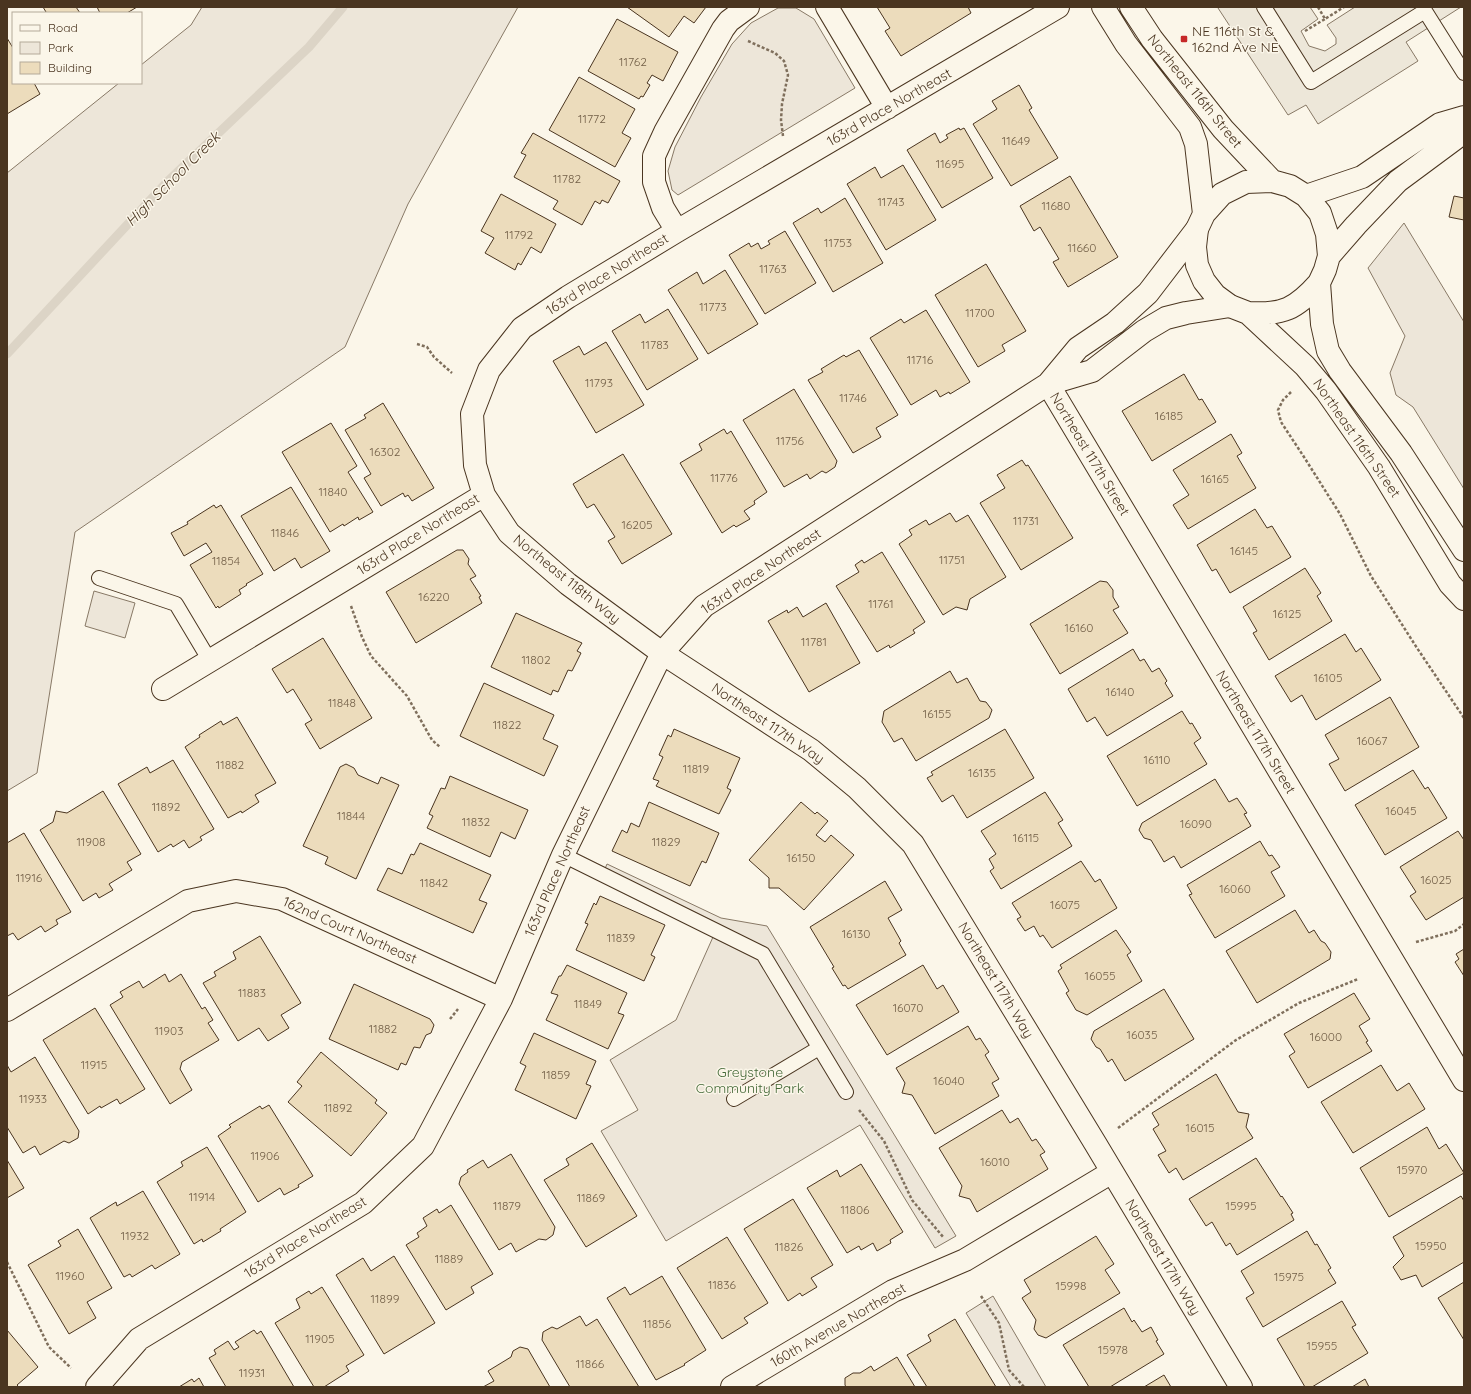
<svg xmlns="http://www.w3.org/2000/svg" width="1471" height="1394" font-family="Quicksand,sans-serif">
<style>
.green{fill:#ede6d9;stroke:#887966}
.parking{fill:#ede7d9;stroke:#887966}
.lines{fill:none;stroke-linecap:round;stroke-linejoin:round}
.stream{stroke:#dcd4c6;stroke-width:9}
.building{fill:#ecdcbc;stroke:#4a3520}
.lane-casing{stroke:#4a3520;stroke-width:16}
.street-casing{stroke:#4a3520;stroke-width:24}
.secondary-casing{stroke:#4a3520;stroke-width:24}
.path{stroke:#7f6f5c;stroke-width:2.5;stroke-dasharray:3 2;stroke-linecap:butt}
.lane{stroke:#fbf6e9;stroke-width:14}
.street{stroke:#fbf6e9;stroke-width:22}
.secondary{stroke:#fbf6e9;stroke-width:22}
.poi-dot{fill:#c62828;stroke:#fbf6e9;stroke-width:1.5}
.labels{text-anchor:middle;stroke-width:3;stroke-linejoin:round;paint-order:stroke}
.number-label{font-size:12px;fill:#725f47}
.poi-label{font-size:14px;fill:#4a3520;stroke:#fbf6e9;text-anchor:start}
.street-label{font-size:14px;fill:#4a3520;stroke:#fbf6e9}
.park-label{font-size:14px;fill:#436837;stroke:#fbf6e9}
.water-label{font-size:15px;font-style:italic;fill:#4a3520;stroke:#fbf6e9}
</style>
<rect width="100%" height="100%" fill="#fbf6e9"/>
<path class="green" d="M202 7H518L408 204 345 347 75 532 37 773 7 791V173L119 83H141V65L191 25Z
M778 8H796L814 19 855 88 678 195 672 190 668 171 675 147 701 97 732 44 751 23Z
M1404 223 1464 322V489L1413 407 1396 395 1390 373 1405 336 1368 268Z
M94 591 135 603 125 638 85 626Z
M607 864 721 918 767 926 956 1236 935 1248 860 1125 666 1241 601 1131 638 1110 610 1060 676 1020 713 937 601 878Z
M993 1296 1046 1387H1011L966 1313Z"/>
<path class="parking" d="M1220 7H1310L1318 19 1301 31 1309 46 1325 51 1336 44V38L1327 25 1355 7H1461L1406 42 1418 61 1318 124 1306 105 1288 115 1218 8Z"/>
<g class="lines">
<path class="stream" d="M7 354 167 182 309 47 343 7"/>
</g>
<path class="building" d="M43 7H76L80 13H45L46 12Z
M97 7H137L127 13H100Z
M627 7H706L694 23 684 16 669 37Z
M877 7H968L971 13 901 56 885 31 890 28Z
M617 19 678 52 663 81 652 75 647 83 650 85 643 97 641 96 639 99 588 71Z
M7 38 13 48V83H34L40 94 7 114Z
M579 77 635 109 622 133 631 138 615 167 549 130Z
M1019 85 1032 108 1029 110 1058 158 1011 186 973 124 997 109 992 101Z
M959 128 960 130 964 128 993 178 942 208 907 150 935 133 940 143 948 138 946 135Z
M533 133 620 181 608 203 602 200 600 204 595 201 582 225 553 209 558 201 514 177 526 155 521 153Z
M903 165 936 220 886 250 847 184 875 167 881 178Z
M1070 176 1118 257 1068 287 1053 262 1059 259 1040 227 1034 231 1020 206Z
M501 194 556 224 541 253 531 247 521 265 518 263 515 270 485 253 494 238 481 231Z
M1454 196 1464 198V220L1449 217Z
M845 198 883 263 833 292 793 223 818 208 821 213Z
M785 231 816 283 765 314 729 255 749 243 751 247 758 243 761 249 770 244 768 241Z
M986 264 1026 331 1002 345 1005 351 978 367 935 295Z
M725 270 758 324 708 354 668 290 697 272 703 284Z
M668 309 698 359 647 390 612 331 640 314 645 323Z
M926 310 970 382 950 394 949 392 940 397 936 390 911 405 870 338 901 319 904 323Z
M606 342 644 405 596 433 553 361 579 346 584 355Z
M859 350 898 415 876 428 881 437 853 453 808 380 823 372 821 369 844 355 846 357Z
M1184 374 1199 400 1202 399 1216 422 1152 461 1122 411Z
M794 389 837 461 835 467 826 473 822 471 810 479 807 474 784 487 743 420Z
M383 403 434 488 412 501 408 495 405 497 403 493 381 506 364 478 371 474 345 430 366 418 364 415Z
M331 423 357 466 348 472 373 512 359 520 358 517 344 526 343 524 330 532 282 452Z
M724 429 727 434 731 431 767 492 754 501 755 504 744 511 750 519 736 527 734 525 722 533 680 463 702 450 699 444Z
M1231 434 1242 453 1237 456 1256 488 1188 529 1173 505 1189 495 1173 470Z
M623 454 672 534 622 564 608 541 615 537 594 504 587 508 573 484Z
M1022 460 1026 466 1028 465 1073 538 1021 570 980 503 1005 488 997 475Z
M291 487 330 551 301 568 295 558 274 571 241 516Z
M214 505 216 508 221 505 263 574 246 584 247 585 239 590 241 594 219 608 218 606 216 608 190 565 212 552 206 543 184 556 171 533 188 524 187 522Z
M1255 509 1267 528 1272 526 1291 557 1230 593 1216 569 1212 571 1197 545Z
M950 513 956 522 968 515 1006 577 970 599 967 610 956 607 943 615 899 544 912 535 909 530 926 520 929 525Z
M457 550H463L469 559 468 564 476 576 470 579 481 596 479 597 482 603 416 643 386 592Z
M882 552 925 622 913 630 915 633 890 648 889 645 877 652 836 586 859 572 855 565 862 560 864 563Z
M1305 568 1321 593 1317 596 1332 621 1269 660 1253 633 1257 631 1243 607Z
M1100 581 1107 582 1113 590V597L1119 607 1113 610 1128 633 1060 674 1030 624Z
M826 603 860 663 809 692 768 621 787 610 788 613 797 607 803 617Z
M516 613 582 643 577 651 581 653 572 671 568 670 558 692 553 690 551 695 491 667Z
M1345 634 1356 652 1361 648 1381 680 1316 720 1302 695 1291 702 1275 676Z
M323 638 372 718 320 749 305 724 312 720 293 689 287 693 272 669Z
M1133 649 1140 661 1144 659 1152 672 1159 668 1167 681 1165 683 1173 696 1107 736 1095 717 1087 722 1068 689Z
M950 671 957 683 967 678 980 701 986 702 992 710 989 718 916 761 902 738 894 742 882 722 884 711Z
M484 683 554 715 543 739 558 746 544 776 460 736Z
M1390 697 1419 747 1345 791 1329 764 1339 759 1325 735Z
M1182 711 1190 724 1192 723 1201 738 1194 743 1207 764 1137 806 1107 756Z
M237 717 276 783 255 795 259 802 242 813 241 811 228 818 185 747 200 737 199 735 221 721 223 725Z
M674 729 740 758 727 788 731 790 719 814 656 786 659 781 653 779 663 757 659 755 668 735 671 737Z
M1005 729 1034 778 967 818 953 795 942 802 927 778 933 775 931 772Z
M173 760 214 829 200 837 202 840 189 848 184 840 173 847 171 844 158 852 118 784 147 767 150 773Z
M346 764 354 768 358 775 378 784 381 777 399 785 356 879 325 864 328 857 303 846 340 767Z
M1413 770 1425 789 1428 787 1447 818 1385 855 1355 805Z
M450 776 528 810 515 839 501 832 490 857 427 828 433 816 429 814 441 788 445 789Z
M1215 779 1229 802 1237 798 1247 813 1244 814 1251 826 1181 868 1174 856 1164 862 1151 840 1144 838 1139 830 1142 823Z
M103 791 141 854 127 862 132 870 109 884 113 890 99 898 96 893 83 901 40 830 53 822 56 811 67 813Z
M1045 792 1063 820 1058 823 1072 846 1001 889 990 871 994 868 989 859 996 854 981 831Z
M649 802 719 833 706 863 702 861 690 886 612 851 622 830 627 833 631 823 639 827Z
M801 802 815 814 817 812 828 821 816 835 825 842 831 835 854 855 804 910 779 888H769V878L749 860Z
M1458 831 1464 840V897L1426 920 1410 896 1416 892 1400 867Z
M24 833 71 912 56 920 58 924 45 932 41 926 18 940 13 933 7 936V843Z
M1260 841 1269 856 1272 855 1280 867 1271 872 1285 896 1215 938 1189 895 1192 894 1187 885Z
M420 843 491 875 479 900 487 903 473 933 377 890 388 868 402 874 411 854 414 855Z
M1081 861 1095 882 1100 879 1117 908 1052 948 1043 935 1040 937 1034 926 1025 931 1017 919 1021 917 1012 903Z
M885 881 902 910 888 918 901 941 899 943 906 955 848 989 845 985 843 986 832 968 834 967 810 927Z
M600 896 665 925 651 955 655 957 644 981 576 950 588 924 585 923 594 903 596 905Z
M1295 910 1309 933 1314 930 1321 941 1325 943 1331 952 1330 959 1257 1003 1226 951Z
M1116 930 1131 952 1127 955 1142 981 1087 1015 1076 1010 1066 993 1069 991 1058 971 1062 968 1060 965Z
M260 936 301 1003 281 1015 289 1028 268 1041 259 1028 238 1041 203 983 216 976 214 972 236 959 233 952Z
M1464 949V976L1455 962 1459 959 1456 954Z
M567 965 627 993 618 1013 624 1015 608 1049 546 1020 558 995 551 993 559 976H561Z
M923 965 937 989 943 985 959 1012 887 1055 856 1005Z
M165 974 169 982 181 974 202 1009 205 1007 213 1020 208 1023 219 1040 182 1062 180 1069 192 1090 170 1104 110 1005 123 997 120 992 139 981 143 988Z
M354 984 430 1019 434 1025 431 1033 426 1035 420 1048 414 1047 406 1065 401 1063 398 1070 329 1039Z
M1164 989 1194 1039 1125 1081 1112 1059 1108 1062 1100 1049 1096 1047 1091 1039 1094 1031Z
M1354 993 1370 1019 1359 1026 1368 1041 1366 1042 1372 1051 1308 1088 1289 1056 1295 1052 1284 1034Z
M95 1008 145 1089 120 1104 117 1099 101 1108 100 1106 88 1114 43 1040Z
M968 1026 976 1040 980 1038 989 1052 985 1055 999 1079 992 1083 999 1096 935 1134 912 1095 902 1093 905 1083 896 1068Z
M534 1033 596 1061 586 1084 591 1086 576 1119 515 1090 526 1066 520 1063Z
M321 1052 377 1100 375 1103 387 1113 351 1156 288 1102 302 1086 297 1082Z
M35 1057 79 1131 78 1138 69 1143 64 1141 40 1155 35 1146 23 1153 7 1127V1065L11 1072Z
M1381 1065 1397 1091 1409 1083 1425 1109 1353 1153 1321 1102Z
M1216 1074 1238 1112 1249 1114 1246 1127 1253 1138 1183 1180 1176 1168 1169 1173 1158 1155 1166 1151 1153 1129 1159 1125 1152 1113Z
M269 1105 313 1176 298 1185 299 1187 284 1195 280 1188 258 1202 218 1136 231 1127 229 1125 260 1106 262 1109Z
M1002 1110 1010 1123 1018 1118 1032 1141 1036 1139 1045 1152 1040 1155 1048 1169 977 1212 970 1199 959 1196 962 1186 939 1148Z
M1427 1127 1439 1149 1446 1144 1464 1173 1389 1217 1360 1168Z
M592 1143 637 1216 586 1247 544 1180 569 1165 566 1159Z
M207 1147 246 1212 220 1229 221 1231 203 1242 202 1239 194 1244 157 1182 183 1166 181 1162Z
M511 1154 555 1227 553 1235 546 1240 539 1239 516 1252 511 1243 499 1250 459 1184 461 1177 468 1172 467 1170 483 1160 488 1168Z
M1256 1158 1281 1197 1282 1196 1293 1213 1291 1214 1294 1220 1237 1255 1230 1243 1226 1246 1212 1222 1206 1226 1189 1199Z
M7 1160 24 1188 7 1198Z
M861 1164 903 1232 890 1240 891 1243 877 1251 873 1243 861 1250 859 1246 847 1253 807 1188 837 1170 840 1177Z
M143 1191 180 1254 155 1269 152 1265 132 1277 130 1274 124 1277 90 1218 116 1202 117 1206Z
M1461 1196 1464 1201V1262L1422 1287 1416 1275 1401 1280 1393 1267 1404 1256 1393 1237Z
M793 1199 833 1265 811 1278 817 1287 802 1296 800 1293 788 1301 744 1229Z
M451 1205 493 1274 471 1287 474 1293 446 1310 406 1245 419 1237 417 1233 427 1226 423 1218 437 1209 439 1213Z
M78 1229 112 1288 87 1302 96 1318 69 1334 28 1265 61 1246 58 1241Z
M1307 1231 1315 1245 1317 1244 1331 1268 1328 1270 1336 1283 1263 1327 1246 1298 1254 1293 1241 1271Z
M1096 1236 1114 1264 1105 1270 1120 1293 1046 1338 1038 1335 1034 1329 1036 1320 1022 1298 1031 1292 1024 1280Z
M727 1237 768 1303 744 1318 748 1323 722 1339 677 1268Z
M394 1256 435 1323 384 1354 336 1275 363 1258 371 1271Z
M662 1276 706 1350 684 1364 685 1365 656 1380 607 1298 625 1287 630 1295Z
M1464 1282V1340L1438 1298Z
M322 1287 364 1355 346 1366 349 1371 324 1387H314L275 1323 300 1308 296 1299 309 1291 311 1294Z
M1342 1301 1356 1325 1352 1327 1368 1353 1312 1387H1305L1277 1339Z
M1124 1308 1132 1322 1134 1320 1142 1332 1151 1327 1158 1340 1156 1341 1164 1354 1110 1387H1089L1063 1345Z
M580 1316 586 1326 597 1319 639 1387H570L542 1340 543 1332 552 1327 557 1329Z
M955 1319 996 1387H927L907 1355 931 1341 928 1335Z
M7 1330 38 1367 17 1385 19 1387H7Z
M254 1330 257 1334 261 1331 294 1387H226L209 1358 216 1354 214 1350 228 1341 234 1350 239 1347 235 1342Z
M520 1347 528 1349 550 1387H483L494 1381 488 1371 511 1357 513 1351Z
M897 1357 915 1387H846L845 1385V1378L853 1373H860L871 1366 874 1371Z
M1164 1375 1171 1387H1144Z
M199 1378 204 1387H179L192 1379 194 1382Z
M1365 1379 1369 1387H1352Z"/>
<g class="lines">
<defs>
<path id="lane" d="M1264 7 1311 82 1425 11 1464 73
M99 578 176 604 210 661
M563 855 763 954 846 1092
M734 1099 819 1048"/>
<path id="street" d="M827 7 887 108
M1058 7 677 231 568 297 522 328 489 370 472 414 475 465 484 495 509 533 568 584 662 653 811 750 857 788 913 844 1095 1143 1241 1387
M677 231 663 208 654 182V156L665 132 723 29 729 21 748 7
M1048 384 1464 1080
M1048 384 1078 348 1115 323 1148 293 1197 229
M163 689 484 495
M7 1010 188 901 236 891 282 899 501 999
M97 1387 139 1339 363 1203 423 1146 501 999 563 855 662 653 704 606 1048 384 1092 371 1144 331 1166 318 1186 313 1230 306
M732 1387 893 1291 965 1260 1112 1172"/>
<path id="secondary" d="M1103 7 1126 44 1190 127 1196 144 1204 214 1197 229 1195 247 1197 265 1204 281 1215 295 1230 306 1248 313 1305 366 1326 391 1379 467 1450 584 1464 599
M1131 7 1152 39 1223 129 1272 181 1290 186 1306 196 1320 213 1327 234 1329 256 1325 270 1319 283 1322 324 1328 351 1340 371 1401 453 1464 550
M1306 196 1362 177 1440 124 1464 117
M1204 214 1222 194 1246 182 1272 181
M1329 256 1356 225 1398 181 1456 138 1464 122
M1248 313C1283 315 1296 309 1319 283"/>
</defs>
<use href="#lane" class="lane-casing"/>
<use href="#street" class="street-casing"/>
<use href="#secondary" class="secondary-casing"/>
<path class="path" d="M1318 7 1325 19 1344 7
M1305 31 1325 19
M748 41 775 53 784 61 788 75 782 104 781 120 783 136
M417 344 427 347 434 357 452 373
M1291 392 1283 400 1278 410 1281 422 1304 457 1340 514 1371 576 1417 648 1464 718
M351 606 362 637 371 656 407 696 432 740 440 747
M1416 942 1455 931 1464 924
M450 1019 458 1009
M859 1110 884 1141 912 1200 944 1238
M1118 1128 1236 1040 1299 1003 1358 979
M7 1262 49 1347 71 1368
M981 1296 999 1323 1009 1370 1024 1387"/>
<use href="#lane" class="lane"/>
<use href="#street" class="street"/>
<use href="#secondary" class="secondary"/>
</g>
<rect class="poi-dot" x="1180" y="35" width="8" height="8" rx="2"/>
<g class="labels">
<g class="number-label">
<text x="633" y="66">11762</text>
<text x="592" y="123">11772</text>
<text x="1016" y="145">11649</text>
<text x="950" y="168">11695</text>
<text x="567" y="183">11782</text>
<text x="891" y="206">11743</text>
<text x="1056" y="210">11680</text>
<text x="519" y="239">11792</text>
<text x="838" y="247">11753</text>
<text x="1082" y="252">11660</text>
<text x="773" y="273">11763</text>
<text x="713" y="311">11773</text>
<text x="980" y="317">11700</text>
<text x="655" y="349">11783</text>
<text x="920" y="364">11716</text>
<text x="599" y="387">11793</text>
<text x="853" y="402">11746</text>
<text x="1169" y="420">16185</text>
<text x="790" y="445">11756</text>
<text x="385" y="456">16302</text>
<text x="724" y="482">11776</text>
<text x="1215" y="483">16165</text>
<text x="333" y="496">11840</text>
<text x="1026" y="525">11731</text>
<text x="637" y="529">16205</text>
<text x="285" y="537">11846</text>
<text x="1244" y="555">16145</text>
<text x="952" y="564">11751</text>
<text x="226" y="565">11854</text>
<text x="434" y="601">16220</text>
<text x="881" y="608">11761</text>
<text x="1287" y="618">16125</text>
<text x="1079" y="632">16160</text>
<text x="814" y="646">11781</text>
<text x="536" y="664">11802</text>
<text x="1328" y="682">16105</text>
<text x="1120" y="696">16140</text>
<text x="342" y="707">11848</text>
<text x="937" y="718">16155</text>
<text x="507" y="729">11822</text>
<text x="1372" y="745">16067</text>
<text x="1157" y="764">16110</text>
<text x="230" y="769">11882</text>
<text x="696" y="773">11819</text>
<text x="982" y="777">16135</text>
<text x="166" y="811">11892</text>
<text x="1401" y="815">16045</text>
<text x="351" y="820">11844</text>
<text x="476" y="826">11832</text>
<text x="1196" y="828">16090</text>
<text x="1026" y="842">16115</text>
<text x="91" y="846">11908</text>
<text x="666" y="846">11829</text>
<text x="801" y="862">16150</text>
<text x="29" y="882">11916</text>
<text x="1436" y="884">16025</text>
<text x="434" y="887">11842</text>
<text x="1235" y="893">16060</text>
<text x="1065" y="909">16075</text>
<text x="856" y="938">16130</text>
<text x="621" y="942">11839</text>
<text x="1100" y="980">16055</text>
<text x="252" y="997">11883</text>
<text x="588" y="1008">11849</text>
<text x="908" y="1012">16070</text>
<text x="383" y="1033">11882</text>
<text x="169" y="1035">11903</text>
<text x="1142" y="1039">16035</text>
<text x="1326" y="1041">16000</text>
<text x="94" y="1069">11915</text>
<text x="556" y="1079">11859</text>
<text x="949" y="1085">16040</text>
<text x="33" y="1103">11933</text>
<text x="338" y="1112">11892</text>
<text x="1200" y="1132">16015</text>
<text x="265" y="1160">11906</text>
<text x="995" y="1166">16010</text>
<text x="1412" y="1174">15970</text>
<text x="202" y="1201">11914</text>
<text x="591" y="1202">11869</text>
<text x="507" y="1210">11879</text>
<text x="1241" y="1210">15995</text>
<text x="855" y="1214">11806</text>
<text x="135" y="1240">11932</text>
<text x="1431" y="1250">15950</text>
<text x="789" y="1251">11826</text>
<text x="449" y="1263">11889</text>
<text x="70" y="1280">11960</text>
<text x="1289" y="1281">15975</text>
<text x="722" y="1289">11836</text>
<text x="1071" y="1290">15998</text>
<text x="385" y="1303">11899</text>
<text x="657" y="1328">11856</text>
<text x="320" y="1343">11905</text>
<text x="1322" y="1350">15955</text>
<text x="1113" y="1354">15978</text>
<text x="590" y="1368">11866</text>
<text x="252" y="1377">11931</text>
</g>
<g class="poi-label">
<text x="1192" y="36">NE 116th St &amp;<tspan x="1192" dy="16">162nd Ave NE</tspan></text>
</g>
<g class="street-label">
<text transform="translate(1195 91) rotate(51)" y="5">Northeast 116th Street</text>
<text transform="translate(889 107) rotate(-30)" y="5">163rd Place Northeast</text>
<text transform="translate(607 274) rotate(-32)" y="5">163rd Place Northeast</text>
<text transform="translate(1357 438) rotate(55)" y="5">Northeast 116th Street</text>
<text transform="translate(1090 454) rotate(59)" y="5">Northeast 117th Street</text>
<text transform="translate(418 534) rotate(-32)" y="5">163rd Place Northeast</text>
<text transform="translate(761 571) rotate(-34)" y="5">163rd Place Northeast</text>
<text transform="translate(567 579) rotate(39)" y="5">Northeast 118th Way</text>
<text transform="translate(768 723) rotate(34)" y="5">Northeast 117th Way</text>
<text transform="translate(1256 732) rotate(59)" y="5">Northeast 117th Street</text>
<text transform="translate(557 871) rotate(-66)" y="5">163rd Place Northeast</text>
<text transform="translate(350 930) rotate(24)" y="5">162nd Court Northeast</text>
<text transform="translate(996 980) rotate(59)" y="5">Northeast 117th Way</text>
<text transform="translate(305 1237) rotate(-32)" y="5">163rd Place Northeast</text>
<text transform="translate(1163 1257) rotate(59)" y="5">Northeast 117th Way</text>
<text transform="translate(838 1325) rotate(-30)" y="5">160th Avenue Northeast</text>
</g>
<g class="park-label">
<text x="750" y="1077">Greystone<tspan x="750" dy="16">Community Park</tspan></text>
</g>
<g class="water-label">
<text transform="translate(173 179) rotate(-45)" y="5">High School Creek</text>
</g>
</g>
<rect width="1471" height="1394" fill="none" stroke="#4a3520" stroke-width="16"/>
<rect x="12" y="12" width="130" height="72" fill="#fbf6e9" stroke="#b4a999"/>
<rect x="20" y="25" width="20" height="6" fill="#fbf6e9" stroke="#b4a999"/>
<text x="48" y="32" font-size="12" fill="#4a3520">Road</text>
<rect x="20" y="42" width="20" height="12" fill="#ede6d9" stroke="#b4a999"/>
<text x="48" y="52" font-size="12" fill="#4a3520">Park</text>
<rect x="20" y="62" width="20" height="12" fill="#ecdcbc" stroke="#b4a999"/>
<text x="48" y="72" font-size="12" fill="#4a3520">Building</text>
</svg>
